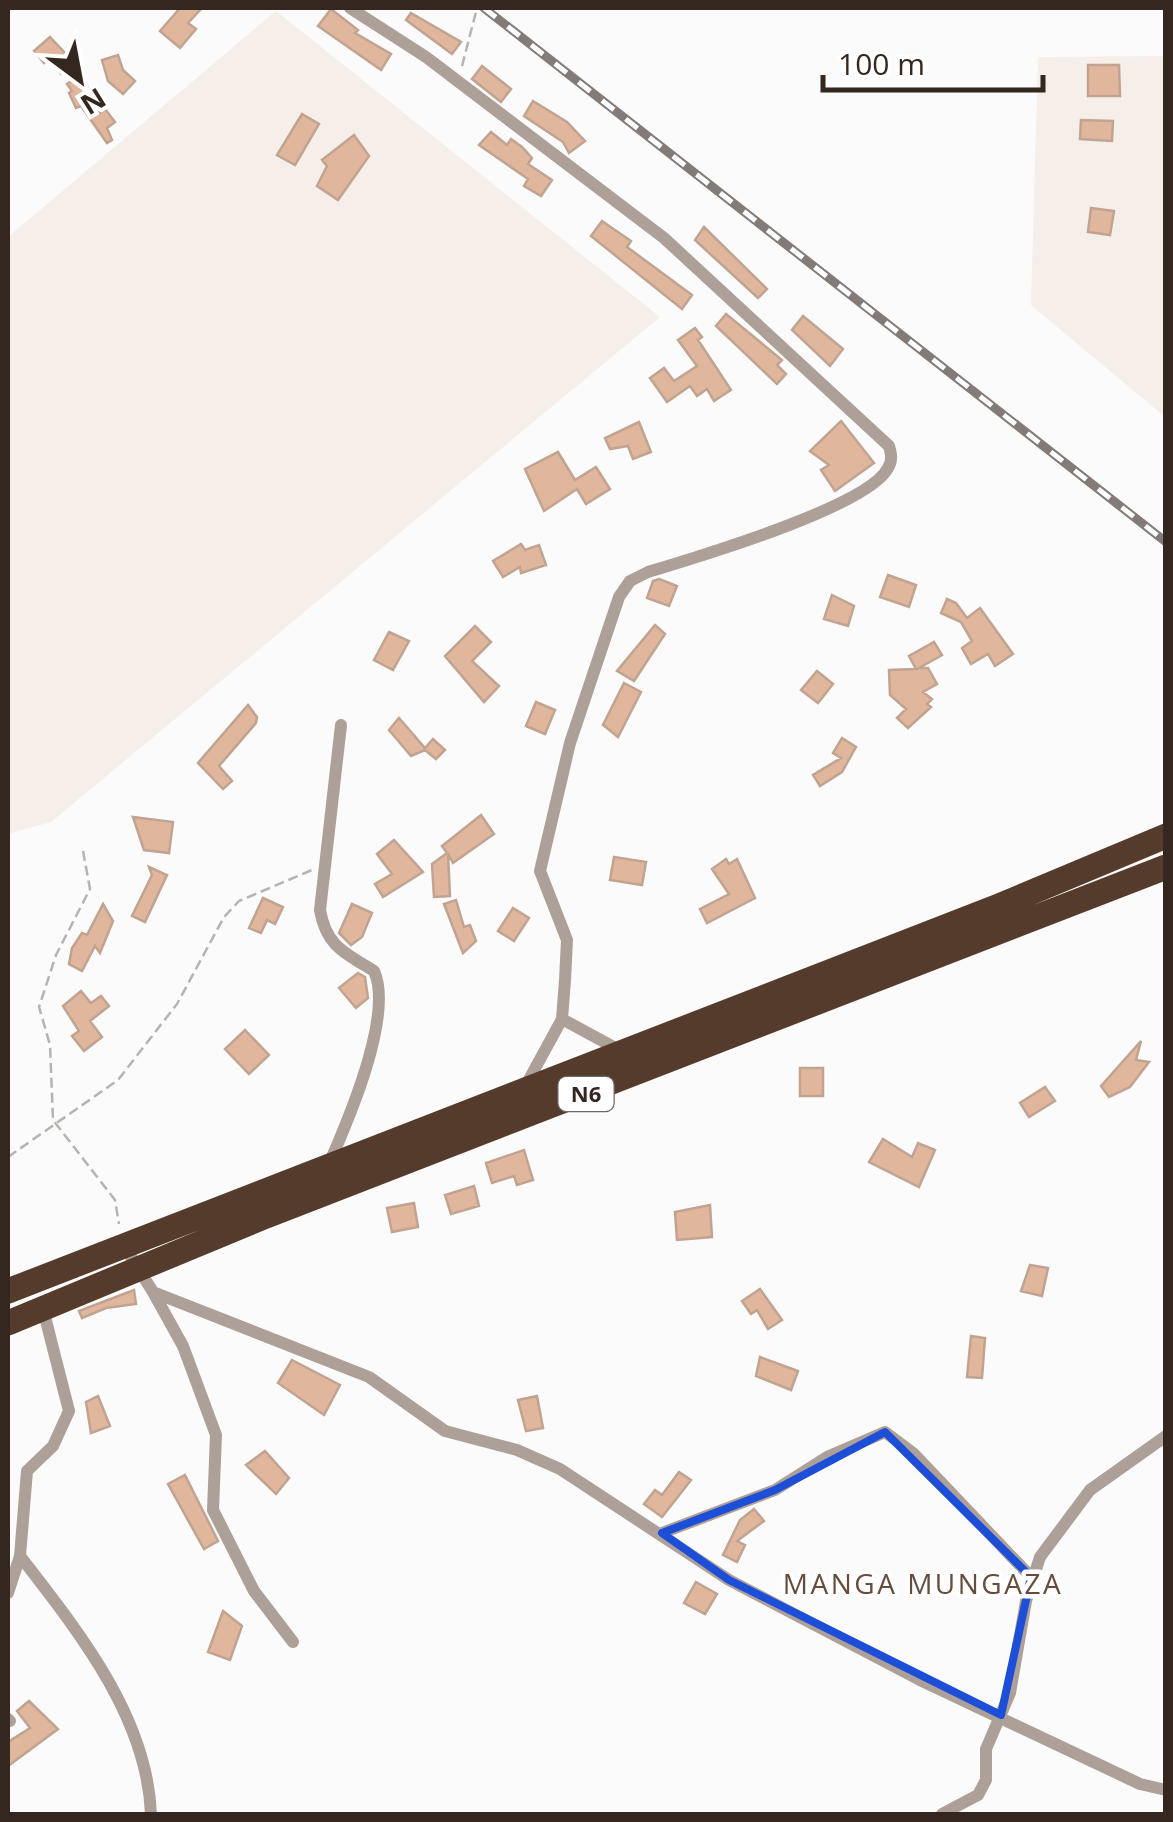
<svg xmlns="http://www.w3.org/2000/svg" width="1173" height="1822" font-family="'Open Sans',sans-serif">
<style>
.built{fill:#f6eee9}
.building{fill:#e0b79d;stroke:#c1a391;stroke-width:2.5}
.lines{fill:none;stroke-linecap:round;stroke-linejoin:round}
.path{stroke:#b7b3b1;stroke-width:2.5;stroke-dasharray:10 5;stroke-linecap:butt}
.street{stroke:#ada098;stroke-width:12}
.highway{stroke:#543b2c;stroke-width:25}
.rail-casing{stroke:#827b77;stroke-width:9}
.rail{stroke:#fff;stroke-width:5;stroke-dasharray:15;stroke-linecap:butt}
.marked{fill:none;stroke:#1d4ed8;stroke-width:8;stroke-linejoin:round}
.labels{text-anchor:middle;stroke-width:9;stroke-linejoin:round;paint-order:stroke}
.shield{fill:#fff;stroke:#706863;stroke-width:2.5}
.shield-label{font-size:22px;font-weight:bold;fill:#332720}
.neighbourhood-label{font-size:28px;letter-spacing:2.5px;fill:#664c3c;stroke:#fff}
</style>
<rect width="100%" height="100%" fill="#fbfbfb"/>
<path class="built" d="M276 11 660 317 51 822 8 834V237Z
M1165 56V417L1031 305 1038 57Z"/>
<path class="building" d="M180 8H202L188 23 196 29 180 48 160 31Z
M331 9 358 30 355 33 391 54 381 70 318 26Z
M411 13 461 42 452 54 406 20Z
M50 37 66 54 76 68 61 74 50 58 44 63 34 51Z
M118 55 123 70 135 81 123 94 108 81 102 60Z
M1088 65H1119L1120 96H1088Z
M482 66 511 89 501 102 472 79Z
M81 74 100 113 105 109 115 122 107 128 112 140 107 143 81 106 76 108 69 93 72 91 67 84Z
M533 101 567 122 585 141 569 153 563 142 524 116Z
M302 114 319 124 295 165 277 155Z
M1081 120 1113 121 1112 141 1080 139Z
M491 132 507 145 511 139 522 147 532 158 528 164 552 180 541 196 524 186 528 179 479 145Z
M354 135 369 156 338 200 317 186 327 166 322 160Z
M1091 208 1114 211 1110 235 1088 232Z
M602 221 631 241 627 247 692 295 682 309 591 236Z
M704 227 767 289 758 298 695 240Z
M726 314 782 360 777 365 786 374 777 384 716 326Z
M803 316 843 349 830 366 792 330Z
M695 328 702 337 698 340 731 390 714 401 707 389 697 396 690 386 667 402 650 378 664 368 674 381 697 366 678 340Z
M841 421 874 463 835 491 821 470 829 465 810 451Z
M639 422 651 452 633 459 628 446 610 449 605 438Z
M558 452 575 480 596 467 610 489 586 504 577 489 544 511 525 469Z
M521 544 525 550 539 545 546 565 521 573 520 567 503 577 493 561Z
M888 575 916 585 909 607 880 597Z
M659 579 677 586 669 606 647 598 653 581Z
M832 595 854 606 848 626 824 619Z
M947 599 956 603 967 618 980 608 1013 654 995 666 988 654 971 664 962 648 972 641 961 622 941 613Z
M655 625 665 634 634 681 617 671Z
M475 626 491 642 472 661 499 686 484 702 445 656Z
M389 632 409 641 393 670 374 660Z
M934 642 942 655 919 668H928L937 684 923 692 932 699 927 704 931 707 908 728 897 718 906 709 890 695 889 670 916 669 909 656Z
M817 671 833 684 818 703 801 690Z
M624 683 641 692 618 737 603 725Z
M536 702 555 710 545 734 526 726Z
M248 705 257 717 256 723 219 766 232 781 223 789 198 763Z
M399 718 425 748 433 739 445 750 436 759 425 750 411 756 389 730Z
M842 738 856 747 842 772 820 786 813 775 841 758 833 753Z
M481 815 494 834 453 863 448 854 450 896 434 897 432 864 447 853 442 846Z
M133 817 173 822 169 853 144 850Z
M394 840 423 872 383 897 375 884 392 874 377 854Z
M614 857 646 862 642 885 610 880Z
M726 859 729 864 737 859 755 898 707 923 700 909 729 894 712 869Z
M149 867 167 875 145 922 132 916 152 875Z
M263 898 283 907 275 924 267 920 261 933 249 928Z
M456 900 464 927 470 925 476 941 463 953 444 904Z
M103 904 113 921 100 953 95 946 82 971 69 964 72 948 82 933 87 935Z
M352 904 372 913 362 937 351 945 339 933Z
M513 908 529 918 514 941 498 931Z
M358 973 365 977 368 998 356 1008 339 988Z
M81 991 91 1003 101 996 109 1006 90 1021 102 1037 84 1051 72 1036 79 1031 63 1006Z
M245 1030 269 1055 249 1074 225 1049Z
M1141 1041 1136 1060 1149 1062 1130 1087 1109 1097 1101 1086Z
M800 1068H823V1096H800Z
M1045 1087 1055 1101 1029 1117 1020 1103Z
M883 1139 912 1157 918 1143 935 1150 919 1187 869 1162Z
M524 1150 533 1180 517 1185 514 1176 492 1183 486 1163Z
M474 1186 479 1206 451 1214 445 1195Z
M414 1203 418 1227 392 1232 387 1208Z
M710 1205 712 1237 677 1240 675 1212Z
M1030 1265 1048 1268 1042 1296 1021 1291Z
M760 1289 782 1320 768 1329 757 1310 751 1314 742 1301Z
M134 1290 136 1304 106 1308 82 1318 79 1311Z
M971 1336 985 1338 982 1378 967 1377Z
M760 1357 798 1371 791 1390 756 1376Z
M292 1360 340 1385 324 1415 278 1383Z
M98 1396 110 1426 91 1433 86 1402Z
M537 1396 543 1428 526 1431 518 1400Z
M265 1451 289 1478 276 1494 246 1465Z
M679 1472 691 1480 662 1517 644 1504 655 1490 662 1495Z
M185 1475 218 1541 204 1549 168 1484Z
M754 1509 764 1521 737 1541 745 1545 737 1562 723 1555 740 1520Z
M696 1582 717 1594 705 1614 684 1603Z
M223 1611 242 1626 230 1660 208 1652Z
M29 1701 58 1729 8 1766V1742L30 1728 17 1711Z"/>
<g class="lines">
<path class="path" d="M462 66 477 8
M83 851 90 889 56 955 39 1007 50 1045 53 1120 115 1200 119 1224
M8 1157 118 1080 177 1004 224 917 239 901 312 870"/>
<path class="street" d="M350 8 426 57 664 238 889 446C891 453 893 460 888 468 868 507 694 558 648 572L630 581 619 597 570 743 540 871 567 940 565 980 562 1019 526 1085
M562 1019 621 1051
M329 1164C348 1121 394 1015 374 971 345 953 326 946 320 910L341 725
M123 1244 153 1292 369 1377 445 1431 517 1450 560 1469 729 1580 920 1680 1140 1784 1166 1790
M153 1292 183 1346 216 1435 213 1510 254 1591 293 1642
M662 1533 775 1490 827 1457 885 1432 913 1453 1031 1577
M20 1556C78 1631 147 1716 151 1814
M8 1593 20 1556 27 1471 53 1446 69 1411 43 1309
M8 1719 10 1721
M942 1814 978 1795 986 1780V1749L1010 1693 1026 1601 1040 1557 1090 1490 1166 1436"/>
<path class="highway" d="M8 1291 994 908 1166 836
M8 1323 266 1216 1166 867"/>
<defs>
<path id="rail" d="M484 8 1166 542"/>
</defs>
<use href="#rail" class="rail-casing"/>
<use href="#rail" class="rail"/>
</g>
<path class="marked" d="M885 1432 1031 1577 1001 1715 729 1580 662 1533 775 1490Z"/>
<g class="labels">
<rect class="shield" x="558.5" y="1077" width="55" height="34" rx="8"/>
<g class="shield-label">
<text x="586" y="1102">N6</text>
</g>
<g class="neighbourhood-label">
<text x="923" y="1594">MANGA MUNGAZA</text>
</g>
</g>
<rect width="1173" height="1822" fill="none" stroke="#332720" stroke-width="20"/>
<g transform="translate(80 80) rotate(148)" stroke="#ffffff" stroke-width="8" paint-order="stroke">
<path d="M0-8L18 38L0 25L-18 38Z" fill="#332720"/>
<text y="-15" font-size="28" font-weight="bold" text-anchor="middle" fill="#332720">N</text>
</g>
<path d="M823 75v15h220v-15" fill="none" stroke="#332720" stroke-width="5"/>
<text x="838" y="75" font-size="30" fill="#332720" stroke="#ffffff" stroke-width="8" paint-order="stroke">100 m</text>
</svg>
